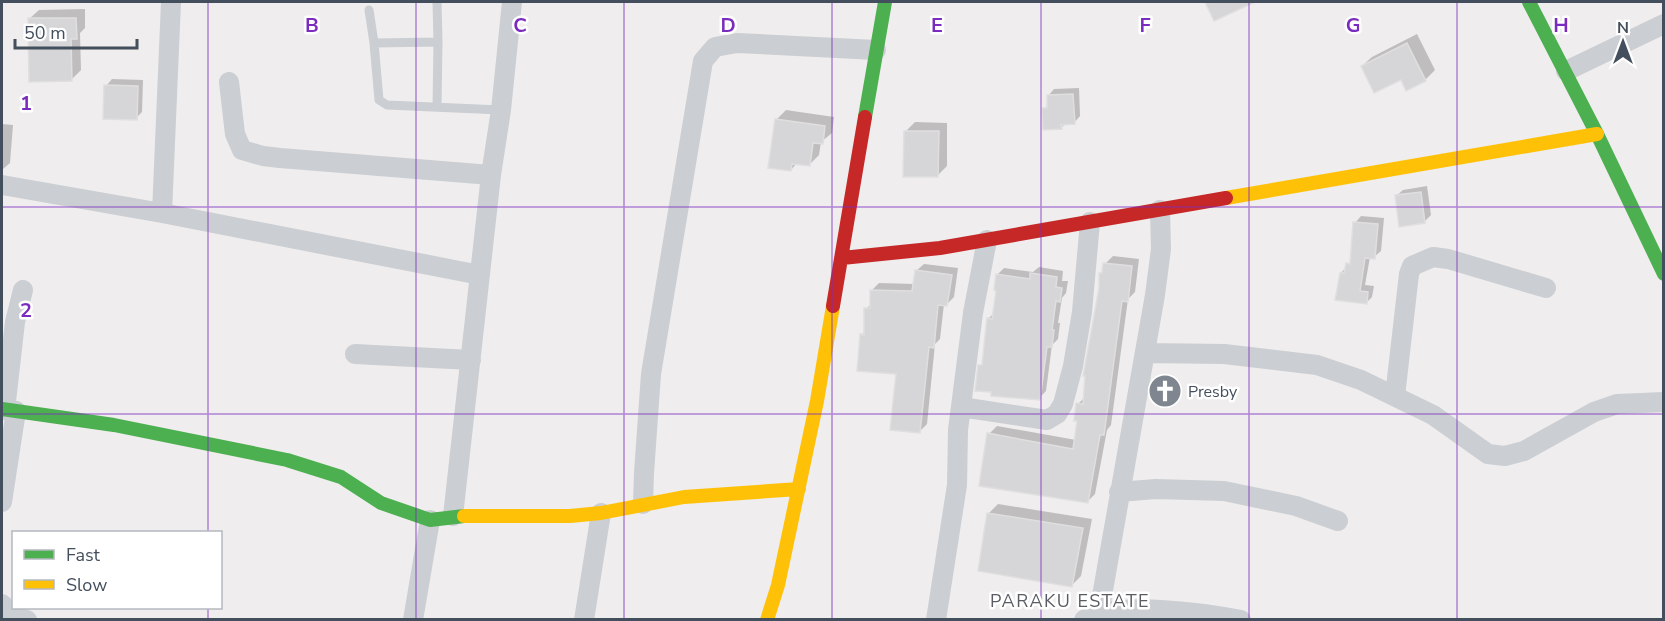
<svg xmlns="http://www.w3.org/2000/svg" width="1665" height="621" font-family="'Nunito Sans',sans-serif">
<style>
.shadow{fill:#0003}
.building{fill:#d6d5d7;stroke:#e0dfe0;stroke-width:1.5}
.lines{fill:none;stroke-linecap:round;stroke-linejoin:round}
.lane{stroke:#cbced2;stroke-width:9}
.street{stroke:#cbced2;stroke-width:20}
.fast{stroke:#4caf50;stroke-width:14}
.slow{stroke:#ffc107;stroke-width:14}
.jam{stroke:#c62828;stroke-width:14}
.grid{fill:none;stroke:#7b2cbf;stroke-width:1.5;stroke-opacity:0.55}
.labels{text-anchor:middle;stroke-width:5;stroke-linejoin:round;paint-order:stroke}
.poi-label{font-size:16px;fill:#434f5c;stroke:#fff;text-anchor:start}
.neighbourhood-label{font-size:18px;letter-spacing:1.5px;fill:#595d63;stroke:#fff}
.grid-label{font-size:20px;text-anchor:middle;font-weight:bold;fill:#7b2cbf;stroke:#fff;stroke-width:5;stroke-linejoin:round;paint-order:stroke}
</style>
<rect width="100%" height="100%" fill="#efeded"/>
<path class="shadow" d="M1205 2H1251L1215 19Z
M85 9V28L80 33 81 70 71 80 29 19 39 10Z
M1417 34 1435 70 1426 79 1407 89 1401 78 1362 66 1372 57Z
M112 79 143 80 142 112 136 118 106 86Z
M1079 88 1080 116 1074 123H1066L1061 128 1044 109 1049 104 1048 96 1054 89Z
M786 110 834 117 832 133 821 142 819 155 809 165 797 163 791 170 776 120Z
M915 122 947 123V166L937 176 905 132Z
M2 124 13 125 10 163 3 169H2Z
M1427 186 1431 215 1424 222 1396 196 1403 190Z
M1361 216 1384 218 1381 251 1374 257H1370L1365 285 1374 286 1372 297 1366 303 1341 273 1352 260 1355 223Z
M1113 256 1139 259 1135 292 1128 299 1111 425 1107 430 1095 494 1087 502 989 434 997 426 1076 440 1078 404 1085 397 1101 273 1104 270 1105 264Z
M924 264 958 268 954 297 947 304H944L940 339 935 344 927 424 920 431 898 373 861 335 866 331V309L871 304 872 290 879 283 915 284 916 271Z
M1039 267 1063 271 1062 281H1068L1066 293 1062 298 1058 323H1060L1058 339 1052 345 1046 391 1039 398 980 366 984 362 988 319 994 313 997 275 1004 268 1033 272Z
M998 504 1092 519 1081 576 1071 586 979 570 989 513Z"/>
<path class="building" d="M1205 2H1255L1214 21Z
M28 18H76L77 39H71L72 81 29 82Z
M1407 43 1426 81 1406 91 1401 80 1374 93 1361 66Z
M104 85 138 86 137 120 103 119Z
M1073 94 1075 124 1061 125 1062 129 1043 130 1042 108H1047V95Z
M775 119 825 126 823 144 813 143 810 166 792 164 791 171 768 168Z
M904 131H939L938 177H903Z
M1421 192 1425 223 1399 227 1395 195Z
M1353 222 1378 224 1375 259 1365 258 1360 291 1368 292 1367 304 1335 300 1340 273H1344L1346 263 1350 264Z
M1103 263 1132 266 1128 302 1122 301 1104 435H1100L1088 503 979 486 987 433 1073 449 1077 421H1074L1076 403 1083 404 1085 376H1083L1099 288V273H1102Z
M915 270 952 275 947 306 938 305 934 348 929 347 920 433 890 430 896 374 857 371 860 334 864 335V308H870V290L912 291Z
M1030 273 1057 277 1056 287 1062 288 1060 302 1056 301 1052 330H1054L1052 347H1047L1040 400 991 396V392L975 391 978 365H982L987 318 992 319 996 291 994 290 996 274 1030 279Z
M987 513 1083 528 1072 587 978 571Z"/>
<g class="lines">
<path class="lane" d="M437 2 438 42
M369 10 374 43 379 100 387 105 501 110
M374 43 438 42 437 107"/>
<path class="street" d="M1566 71 1664 24
M229 82 235 134 242 150 263 156 280 158 491 175
M2 185 162 213 480 275
M162 213 171 2
M1145 353 1224 354 1317 365 1361 380 1433 415 1488 454 1505 456 1524 451 1594 412 1617 404 1664 402
M355 354 471 360
M1395 396 1409 274 1412 266 1433 257 1448 259 1546 288
M961 407 1047 420 1057 414 1063 404 1073 366 1082 312 1090 222
M5 410 15 322 23 290
M1119 492 1156 489 1224 491 1296 506 1338 521
M2 502 16 411
M643 504 644 473 651 374 703 61 715 47 737 43 876 50
M453 516 491 175 501 110 512 2
M2 604 13 616 27 620
M1099 613 1155 295 1161 249 1160 210
M413 620 430 520
M584 620 601 513
M936 620 957 485 958 430 973 313 987 240
M1084 620C1115 600 1205 613 1241 620"/>
<path class="fast" d="M1529 2 1597 134 1664 274
M865 117 885 2
M2 409 114 425 287 460 341 477 381 503 430 520 464 516"/>
<path class="slow" d="M1226 198 1597 134
M464 516H570L601 513 684 497 799 489
M767 620 778 585 817 401 833 306"/>
<path class="jam" d="M842 258 940 248 1226 198
M833 306 865 117"/>
</g>
<path class="grid" d="M208 2V532M416 2V620M624 2V620M832 2V620M1041 2V620M1249 2V620M1457 2V620M2 207H1664M2 414H1664M208 608V620"/>
<defs>
<symbol id="church-disc" viewBox="-11 -11 22 22"><circle r="9.5" fill="#7f868f" stroke="#fff"/><path d="M-1.2-6h2.4v3.5h3.3v2.4h-3.3V6h-2.4V-.1h-3.3v-2.4h3.3Z" fill="#fff"/></symbol>
</defs>
<g fill-rule="evenodd">
<use href="#church-disc" x="1146" y="372" width="38" height="38"/>
</g>
<g class="labels">
<g class="poi-label">
<text x="1188" y="397">Presby</text>
</g>
<g class="neighbourhood-label">
<text x="1070" y="607">PARAKU ESTATE</text>
</g>
</g>
<g class="grid-label">
<text x="312" y="32">B</text>
<text x="520" y="32">C</text>
<text x="728" y="32">D</text>
<text x="937" y="32">E</text>
<text x="1145" y="32">F</text>
<text x="1353" y="32">G</text>
<text x="1561" y="32">H</text>
<text x="26" y="110">1</text>
<text x="26" y="317">2</text>
</g>
<rect width="1665" height="621" fill="none" stroke="#434f5c" stroke-width="6"/>
<rect x="12" y="531" width="210" height="78" fill="#ffffff" stroke="#b4b9be" stroke-width="1.5"/>
<rect x="24" y="550" width="30" height="9" fill="#4caf50" stroke="#b4b9be" stroke-width="1.5"/>
<text x="66" y="561" font-size="18" fill="#434f5c">Fast</text>
<rect x="24" y="580" width="30" height="9" fill="#ffc107" stroke="#b4b9be" stroke-width="1.5"/>
<text x="66" y="591" font-size="18" fill="#434f5c">Slow</text>
<g transform="translate(1623 42)" stroke="#ffffff" stroke-width="4.5" paint-order="stroke">
<path d="M0-4.5L10 22L0 15L-10 22Z" fill="#434f5c"/>
<text y="-9" font-size="16" font-weight="bold" text-anchor="middle" fill="#434f5c">N</text>
</g>
<path d="M15 39v9h122v-9" fill="none" stroke="#434f5c" stroke-width="3"/>
<text x="24" y="39" font-size="18" fill="#434f5c" stroke="#ffffff" stroke-width="4.5" paint-order="stroke">50 m</text>
</svg>
